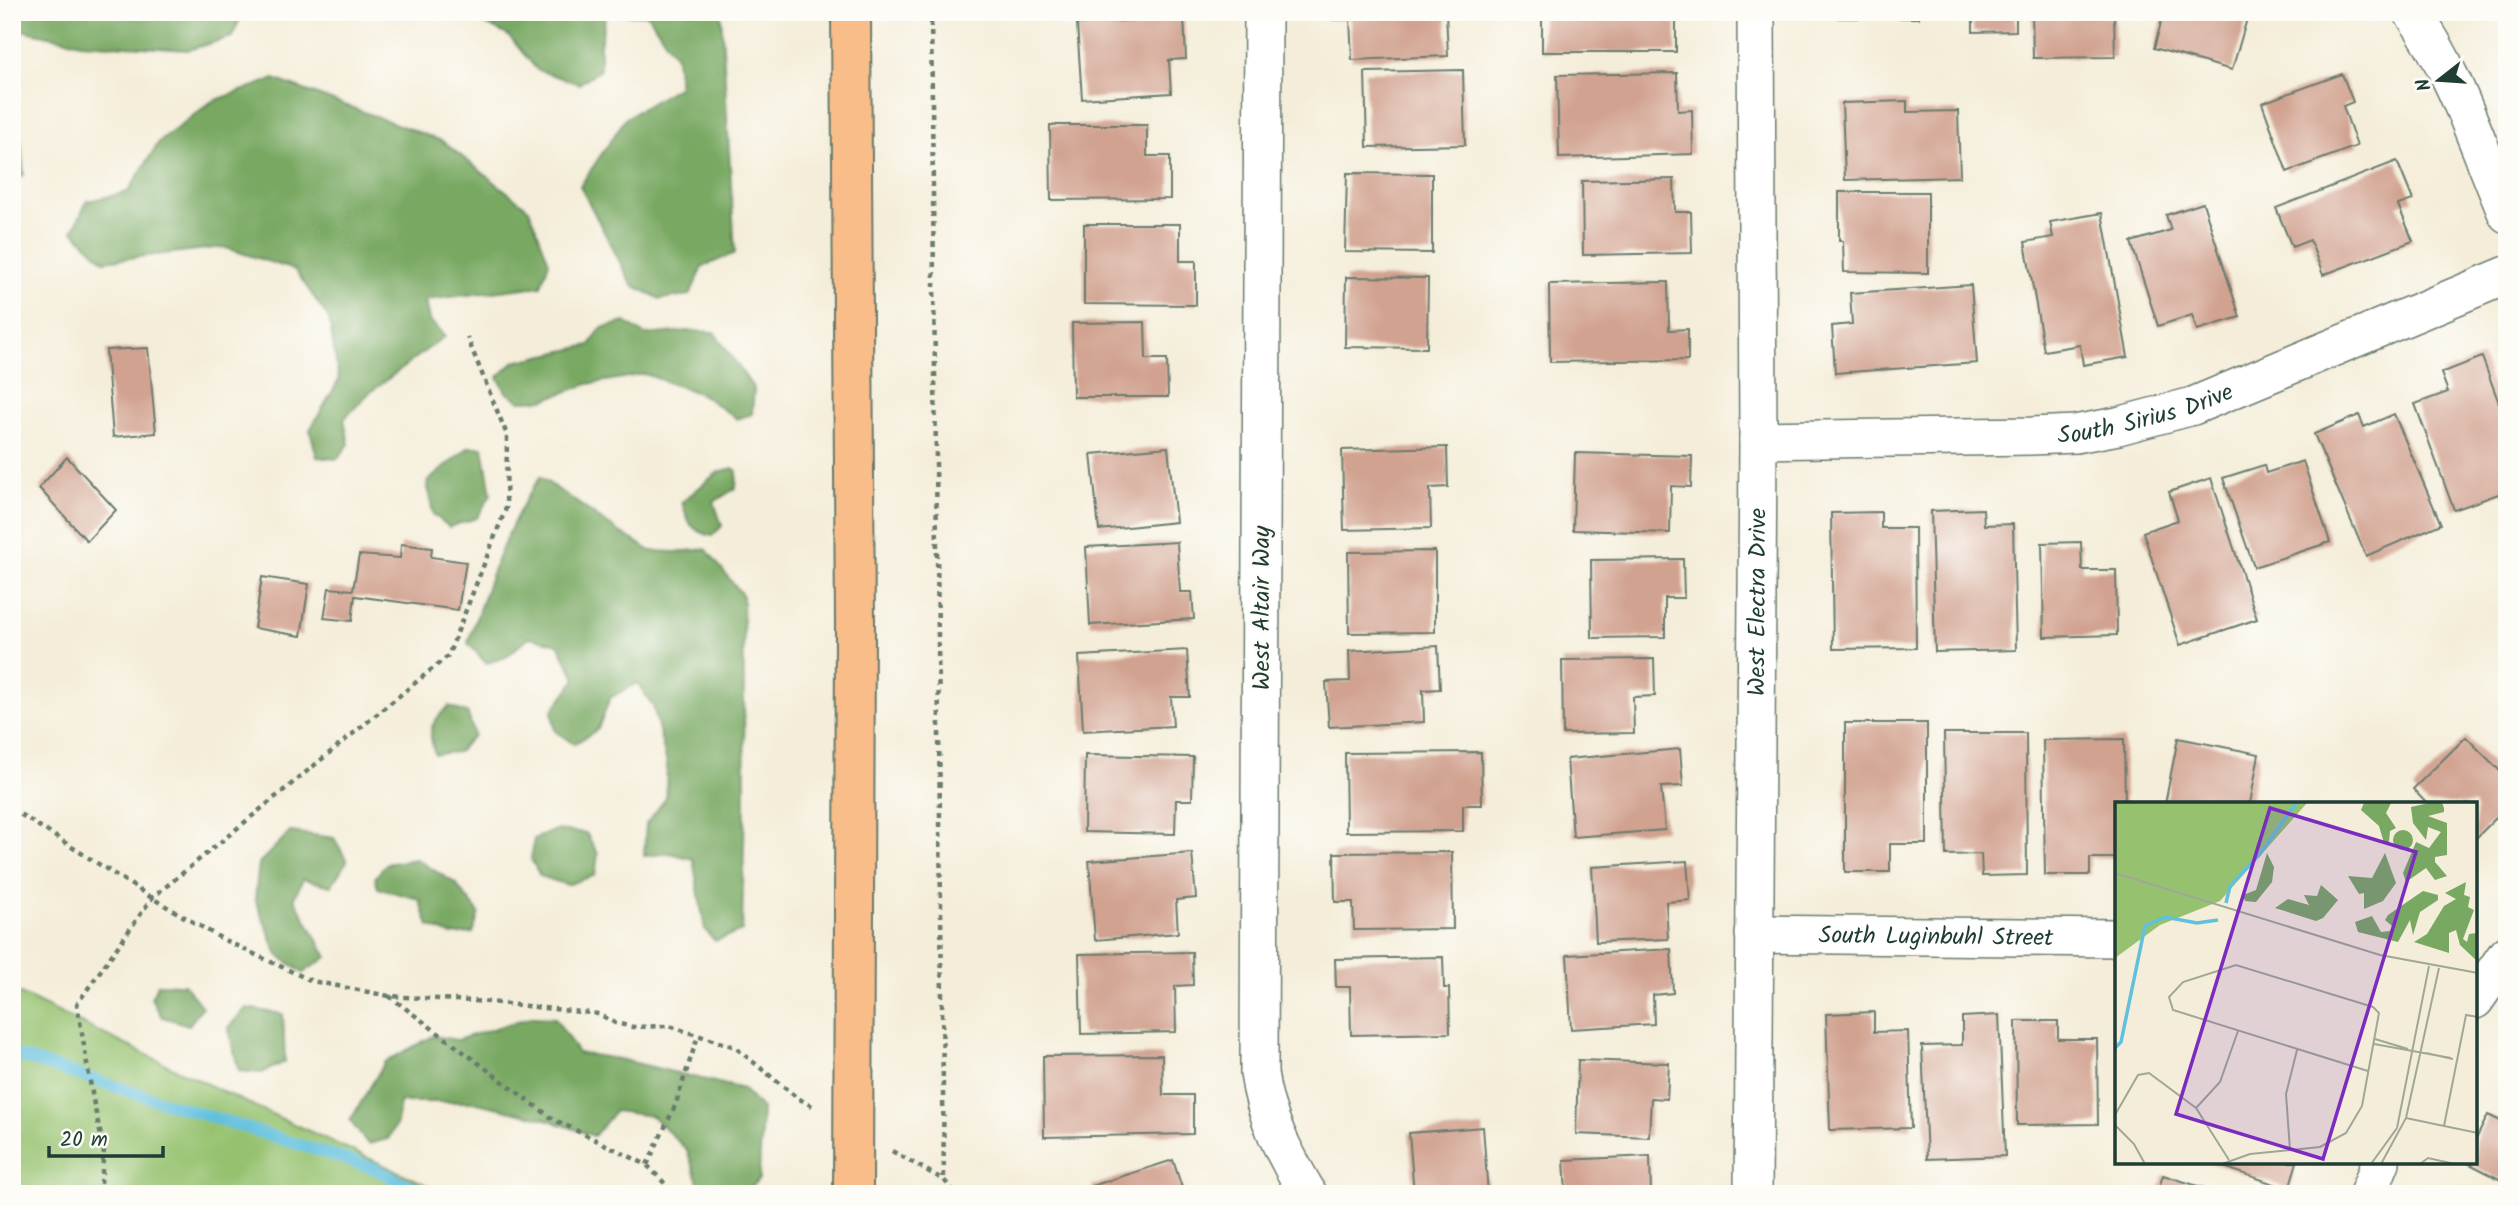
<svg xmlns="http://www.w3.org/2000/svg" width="2519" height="1206" font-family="Kalam,sans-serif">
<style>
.green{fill:#96c270;stroke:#5a8052;stroke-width:2}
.forest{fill:#78a862;stroke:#4c724b;stroke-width:2}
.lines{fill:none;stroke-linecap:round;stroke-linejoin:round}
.stream{stroke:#60c0de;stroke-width:12}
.building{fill:#d1a290}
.minor-casing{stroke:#6a7b6e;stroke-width:40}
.primary-casing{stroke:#6a7b6e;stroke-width:42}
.path{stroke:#6a7b6e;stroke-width:4.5;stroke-dasharray:5 5;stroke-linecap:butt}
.minor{stroke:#fff;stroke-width:37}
.primary{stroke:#f8bd89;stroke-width:38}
.labels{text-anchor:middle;stroke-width:5;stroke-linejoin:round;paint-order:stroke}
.street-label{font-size:24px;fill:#1f3d34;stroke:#fdfcf7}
.inset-river{fill:none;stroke:#60c0de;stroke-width:3.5}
.inset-road{fill:none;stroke:#9fa797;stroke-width:2}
.view{fill:#7b2cbf;fill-opacity:0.15;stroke:#7b2cbf;stroke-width:3.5}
.inset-edge{fill:none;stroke:#1f3d34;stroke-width:3.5}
</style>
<rect width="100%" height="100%" fill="#fdfcf7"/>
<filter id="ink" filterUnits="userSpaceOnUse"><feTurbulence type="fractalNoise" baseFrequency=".0143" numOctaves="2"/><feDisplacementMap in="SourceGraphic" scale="14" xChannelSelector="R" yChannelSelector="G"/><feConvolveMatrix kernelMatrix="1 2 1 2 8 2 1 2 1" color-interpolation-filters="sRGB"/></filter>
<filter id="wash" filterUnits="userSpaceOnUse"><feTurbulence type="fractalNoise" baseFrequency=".00686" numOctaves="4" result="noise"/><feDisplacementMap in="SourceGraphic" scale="28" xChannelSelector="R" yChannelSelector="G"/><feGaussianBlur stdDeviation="1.57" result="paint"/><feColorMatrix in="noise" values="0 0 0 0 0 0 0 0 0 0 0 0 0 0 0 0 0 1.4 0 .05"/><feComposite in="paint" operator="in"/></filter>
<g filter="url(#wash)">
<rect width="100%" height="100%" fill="#f4edd9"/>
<path class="green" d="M12 990 232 1096 447 1194H12Z"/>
<path class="forest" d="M12 12H243L232 37 188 50 81 43 12 28Z
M463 12H721L735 253 702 267 690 295 660 299 632 285 580 186 626 118 679 86 676 57 648 15 606 14 600 45V70L579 84 537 70 509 36Z
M274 79 442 141 529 209 549 262 541 286 425 300 429 320 445 336 368 394 344 419 349 444 337 459 317 457 310 430 339 380 329 319 295 270 223 247 104 261 73 231 87 201 128 192 159 142 211 102Z
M12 114 19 126 24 175 12 181Z
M625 322 645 335 689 331 714 332 754 389 752 414 737 419 701 394 645 374 588 384 543 400 520 401 506 392 498 377 514 362 590 345 601 328Z
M469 447H483L491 494 477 518 449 527 433 514 427 482Z
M733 468 737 471 736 488 714 502 722 526 712 536C690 530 688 523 682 502L718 472Z
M540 477 618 531 651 551 676 552 706 549 743 596 745 801 742 931 715 941 705 930 693 859 670 853 644 856 646 824 666 798 667 764 653 706 637 683 610 698 598 729 574 744 555 731 552 711 576 679 558 644 529 637 506 657 486 663 468 643C487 586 506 526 540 477Z
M449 706 468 714 474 735 458 752 435 754C427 730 430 723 449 706Z
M556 830 586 833 598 854 595 875 567 885 540 876 531 859 534 839Z
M290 832 334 838 347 861 331 886 303 879 294 898 327 957 303 973 278 955 255 899 259 863Z
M416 859 455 883 479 913 473 933 451 935 429 926 419 899 378 888 375 878 386 864Z
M158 984H184L202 1007 189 1025 162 1017 151 998Z
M246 1008 283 1014 285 1062 262 1073 239 1071 228 1028Z
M531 1017 555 1018 578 1053 619 1059 743 1089 762 1109 759 1179 744 1194H705L701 1191 687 1150 652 1116 615 1111 594 1136 546 1119 473 1102H400L397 1123 388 1139 368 1144 350 1121 385 1062 433 1036 457 1040Z"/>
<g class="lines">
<path class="stream" d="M12 1054 373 1168 426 1194"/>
</g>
<g id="blocks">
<path class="building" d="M1333 12H1446L1448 56 1352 60 1350 19 1333 20Z
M1542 12H1676V52H1542Z
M1838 12H1919V18H1838Z
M1973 12H2016V31L1973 32Z
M2032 12H2114L2115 57 2033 58Z
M2164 12H2249L2232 70 2154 48Z
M1184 17 1186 59 1169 60 1171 93 1082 99 1077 24Z
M1463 70 1465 145 1367 147 1365 72Z
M1677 73 1678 111 1692 110 1693 154 1559 158 1557 75Z
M2342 74 2353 102 2343 106 2357 146 2287 172 2262 103Z
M1907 101V112L1958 111 1960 177 1845 180 1842 103Z
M1050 125H1147V156H1170V199L1051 200Z
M2397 161 2413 200 2398 205 2413 241 2323 275 2310 240 2292 247 2276 208Z
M1347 173 1432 174V253L1345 252Z
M1674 179 1675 212H1691L1692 253 1583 255 1582 181Z
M1839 192H1928V273L1844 272 1843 241H1839Z
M2203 203 2240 317 2197 330 2192 315 2158 326 2131 242 2171 230 2166 215Z
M2102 213 2128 357 2083 365 2080 345 2044 351 2025 242 2053 237 2050 222Z
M1084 224H1180V261H1196V305L1084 304Z
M1346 277 1428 278 1427 348 1345 347Z
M1668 282 1669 330 1688 329V360L1550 362 1549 284Z
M1971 285 1977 363 1835 373 1832 326 1852 324 1850 293Z
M1145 322 1146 359H1167L1168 397H1073L1072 323Z
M148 348 156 433 113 437 106 350Z
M2482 357 2507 425V491L2454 510 2415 404 2448 392 2441 373Z
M2394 414 2441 524 2366 556 2314 434 2359 415 2364 427Z
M1168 447 1176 522 1099 530 1091 454Z
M1447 447 1448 487 1430 488 1431 528 1344 530 1342 450Z
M1575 453 1692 456 1691 487 1671 486 1670 533 1573 530Z
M67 457 116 510 87 541 39 488Z
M2303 461 2330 542 2254 567 2223 478 2264 465 2266 473Z
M2211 478 2257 619 2180 645 2143 532 2178 520 2169 492Z
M1983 509 1984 525 2013 524 2016 650 1935 652 1931 511Z
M1881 512V528H1915L1916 648 1833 649 1831 513Z
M1177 542 1180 592H1192L1194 619 1090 625 1086 547Z
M2081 542 2082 570H2116L2117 635 2044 637 2042 543Z
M401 544 432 548 431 557 466 562 458 610 355 596 352 621 324 618 329 588 353 590 359 555 400 558Z
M1435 551V632L1349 633 1348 552Z
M1683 559 1684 598H1665V637L1592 638 1591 560Z
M262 577 309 584 301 636 254 628Z
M1438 646 1440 689 1423 690 1424 722 1329 727 1326 682 1350 681 1349 651Z
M1187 650 1190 697H1171L1173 726 1083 731 1079 656Z
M1654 659 1655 696 1633 697 1634 733 1563 734 1562 660Z
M1845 723H1927V844H1890V872H1845Z
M1944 733H2026L2027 875 1982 876 1981 854 1946 855Z
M2466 737 2507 778V829L2496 818 2475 839V804H2427L2413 789Z
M2178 738 2259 754 2250 804H2165Z
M2124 739 2125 804H2116V858H2090V875H2045L2043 740Z
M1680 749 1683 786 1661 787 1665 830 1573 837 1567 759Z
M1481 752 1482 805H1463V831L1346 832 1345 753Z
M1085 755 1193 757 1192 800H1176L1175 834 1084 832Z
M1452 852 1453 929 1354 930 1353 902H1335L1334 853Z
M1192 853 1196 898 1176 900 1178 933 1095 940 1089 861Z
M1687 861 1690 900 1666 902 1668 939 1596 942 1592 867Z
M1671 949 1673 993 1653 995 1654 1024 1571 1029 1567 955Z
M1192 952 1193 985 1175 986 1176 1032 1081 1034 1079 954Z
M1443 957 1444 988H1449L1450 1033 1351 1035 1350 987H1336L1335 959Z
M1874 1012V1032L1908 1031 1911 1128 1830 1130 1826 1014Z
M1999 1015 2005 1156 1927 1159 1922 1046 1962 1045V1017Z
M2016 1021H2058V1039H2097L2098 1124 2017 1125Z
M1162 1055 1163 1095H1193V1134L1044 1137 1043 1056Z
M1578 1060 1669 1063 1667 1099 1651 1098 1649 1137 1576 1134Z
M2488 1115 2507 1124V1183L2466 1162H2475V1141Z
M1483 1127 1488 1194H1414L1409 1133Z
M1650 1156 1651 1194H1566L1564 1160Z
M1173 1160 1184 1194H1094L1092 1186Z
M2209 1162H2297L2289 1189Z
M2163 1175 2220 1193V1194H2157Z"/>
</g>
</g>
<g filter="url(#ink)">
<use href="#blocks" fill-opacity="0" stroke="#6a7b6e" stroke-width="2"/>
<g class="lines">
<defs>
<g id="minor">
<path d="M1263 12 1259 1073C1265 1118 1285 1155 1308 1194"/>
<path d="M2412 12C2454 69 2479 149 2507 214"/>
<path id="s1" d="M1758 440 2032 436 2075 434 2118 426 2193 406 2507 275"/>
<path id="s2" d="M1754 934 2116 938"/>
<path d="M2475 1000 2507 954"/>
<path id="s3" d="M1753 1194 1758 440 1756 12"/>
<path d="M2368 1194 2381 1162"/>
</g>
<path id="primary" d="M851 12 855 625 853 1194"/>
</defs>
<use href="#minor" class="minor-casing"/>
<use href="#primary" class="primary-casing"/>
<path class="path" d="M931 12 944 1180
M12 809 152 898 224 940 312 981 389 996 489 1002 599 1014 615 1023 633 1027 669 1026 735 1047 796 1097 814 1107
M389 996 553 1119 647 1165 675 1194
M892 1151 944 1180 956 1194
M647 1165 675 1106 698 1036
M100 1194 104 1149 94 1105 77 1004 152 898 448 656 506 508 507 435 467 337"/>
<use href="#minor" class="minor"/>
<use href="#primary" class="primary"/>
</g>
</g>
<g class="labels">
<g class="street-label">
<text dy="8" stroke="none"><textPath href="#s1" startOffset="390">South Sirius Drive</textPath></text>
<text dy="8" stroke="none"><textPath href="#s3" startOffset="592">West Electra Drive</textPath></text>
<text transform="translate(1261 608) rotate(-90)" y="8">West Altair Way</text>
<text dy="8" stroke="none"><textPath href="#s2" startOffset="182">South Luginbuhl Street</textPath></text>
</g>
</g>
<g transform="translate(2115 802)">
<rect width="362" height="362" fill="#f4edd9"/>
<path d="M0 1H192L105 99 45 123 0 156Z" fill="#96c270"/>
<path d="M249 1H276L271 11 281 26 275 29 274 40 269 41 264 24 246 8ZM314 1H327L329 6V10L313 14 332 21V53L320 55V60L332 74 320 78 311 66 291 80 288 71 301 40 314 46 326 30 313 25 311 38 298 21 296 5ZM278 38a10 10 0 1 1 20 0a10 10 0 1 1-20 0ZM152 51 159 65 157 80 141 100 130 99 128 93 141 88ZM270 51 281 81 268 99 249 107V91L244 92 233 74 257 76ZM351 80 349 93 355 95 353 105 359 108 348 137 352 140 354 132 362 131V159L345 143 341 128 334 131V151L299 140 312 132 329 104 341 97 330 91ZM206 83 223 98 208 116 201 119 160 106 173 97 194 103 189 93 202 94ZM308 89 323 93V98L305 110 298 133 295 118 283 140 243 130 240 120 257 114 266 130 275 129 277 124 270 118 273 113Z" fill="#78a862"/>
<path class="inset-river" d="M111 101 115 84 145 52 181 1M0 246 6 240 30 124 50 115 82 121 103 118"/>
<path class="inset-road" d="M0 71 265 153 363 171M363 215 351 213 329 324 363 331M260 237 293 247M259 242 336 256M311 251 338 257M81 306 105 280 123 229M0 313 23 273 34 271 81 306 114 358M291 316 329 324M0 323 19 342 30 362M175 348 171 292 182 248M107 362 135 352 205 345 231 331 247 304 264 211 258 205 121 163 68 180 54 195 58 208 253 269M256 362 282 326 314 164M266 362 291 316 324 166M305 362 313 356 340 362"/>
<path class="view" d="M155 6 301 50 208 357 61 312Z"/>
<rect width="362" height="362" class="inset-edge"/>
</g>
<rect width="2519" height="1206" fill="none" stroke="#fdfcf7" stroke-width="42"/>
<g transform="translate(2439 80) rotate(253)" stroke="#fdfcf7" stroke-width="5" paint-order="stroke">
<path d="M0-5L12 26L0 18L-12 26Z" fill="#1f3d34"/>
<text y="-10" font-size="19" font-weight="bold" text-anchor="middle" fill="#1f3d34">N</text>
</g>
<path d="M49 1146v10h114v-10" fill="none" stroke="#1f3d34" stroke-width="3.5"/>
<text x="60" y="1146" font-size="21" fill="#1f3d34" stroke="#fdfcf7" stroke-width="5" paint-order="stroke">20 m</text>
</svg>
